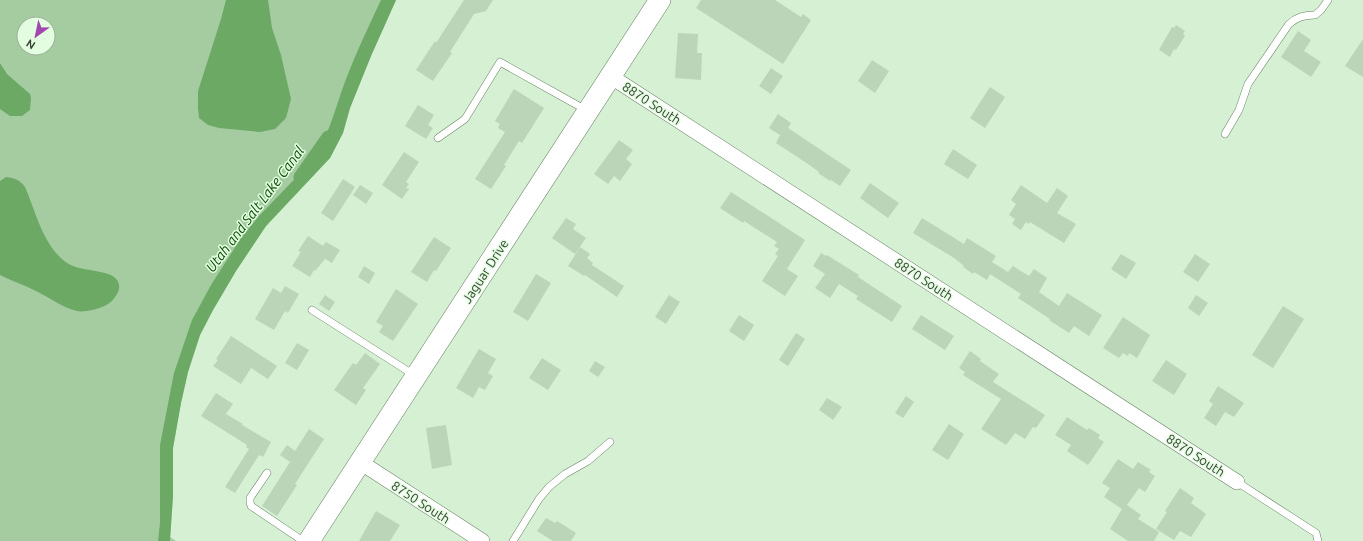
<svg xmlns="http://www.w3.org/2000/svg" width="1363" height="541" font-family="Ubuntu,sans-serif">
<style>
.green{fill:#a5cca1;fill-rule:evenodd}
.water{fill:#6ba965}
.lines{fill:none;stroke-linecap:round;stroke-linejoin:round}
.canal{stroke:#6ba965;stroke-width:13}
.building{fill:#bbd5b8}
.service-casing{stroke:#698166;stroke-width:8}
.minor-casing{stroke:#698166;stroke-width:16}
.secondary-casing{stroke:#698166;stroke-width:22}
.service{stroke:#fff;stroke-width:7}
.minor{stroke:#fff;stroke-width:15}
.secondary{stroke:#fff;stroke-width:21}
.labels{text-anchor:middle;stroke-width:3;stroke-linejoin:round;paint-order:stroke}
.street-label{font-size:13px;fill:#364034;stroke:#e2fddf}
.water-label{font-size:14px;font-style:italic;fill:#084c05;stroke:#e2fddf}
</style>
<rect width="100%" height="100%" fill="#d5f0d2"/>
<path class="green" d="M0 0H396L371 56 350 108 343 133 330 158 266 226 236 271 213 310 200 335 188 372 181 403 173 448V496L170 537 176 541H0ZM24 24H48V48H24Z"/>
<path class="water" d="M226 0H268L272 28 281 55 291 99 286 118 275 129 260 132 219 128 208 125 199 118 198 108V91L221 19Z
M381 0H396L371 56 350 108 343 133 330 158 266 226 236 271 213 310 200 335 188 372 181 403 173 448V496L170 541H158L160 523V445L174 373 192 320 211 285 241 238 259 216 311 162C326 141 333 117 341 93 352 61 367 30 381 0Z
M0 63 7 74 30 94 31 98 30 110 22 116H10L0 109Z
M6 177C15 178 20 180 25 187 36 212 43 246 67 263 80 272 110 269 117 280 121 286 119 292 115 297 110 305 101 308 92 310 87 311 82 312 77 311 63 308 49 297 36 291 24 285 12 281 0 275V181Z"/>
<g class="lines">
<path class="canal" d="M300 177 328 137"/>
</g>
<path class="building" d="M464 0H493L486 11 474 14 450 52 452 53 433 81 416 70 435 41 436 43Z
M701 0H775L801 17 803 14 811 20 783 64 696 8Z
M1176 25 1185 31 1183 34 1185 36 1176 50 1174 49 1170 57 1159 50 1172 27 1174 28Z
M1298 31 1311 40 1304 51 1321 62 1311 77 1281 57Z
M678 33 698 34 697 53H702L701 80 675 78Z
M1363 39V77L1345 66Z
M872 60 889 71 875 93 858 81Z
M771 68 783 76 771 94 759 86Z
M990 87 1005 97 985 128 970 118Z
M514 89 544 108 522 143 519 141 504 165 506 166 491 189 475 179 505 132 498 128 500 124 495 121Z
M418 105 434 115 428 125 433 128 426 139 405 126Z
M778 114 791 123 788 128 851 170 840 186 831 180 830 181 818 173 819 172 808 164 776 143 780 135 769 128Z
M619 140 633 150 626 159 632 164 620 181 614 176 608 184 594 174Z
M953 149 977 165 968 179 944 164Z
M404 152 419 162 406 182 409 184 406 188 409 189 402 199 382 185Z
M343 179 355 187 333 221 321 213Z
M870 183 899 203 888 218 860 198Z
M360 185 373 193 366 204 353 195Z
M1021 185 1047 203 1057 188 1068 196 1057 213 1076 224 1064 243 1030 222 1029 224 1026 222 1021 230 1012 224 1015 219 1009 215 1016 204 1011 200Z
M731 192 805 240 787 269 798 276 785 296 762 281 778 256 775 254 779 249 774 246 777 242 744 221 743 223 720 208Z
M566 218 576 224 573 229 586 238 575 254 552 238Z
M922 218 964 244 967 238 996 256 992 262 1008 272 1013 266 1029 276 1034 269 1047 278 1039 292 1059 306 1067 293 1102 315 1089 336 1074 326 1069 333 1049 320 1050 319 1018 298 1021 294 990 274 987 280 974 272 973 274 963 267 964 266 954 258 913 233Z
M308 236 323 246 326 242 340 250 332 263 325 259 315 271 314 270 310 277 292 266 301 252 298 251Z
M434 237 451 248 436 271 434 270 427 282 411 272Z
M580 247 590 254 587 258 593 263 592 265 624 286 617 297 585 275 584 276 568 266Z
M821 253 826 256 827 255 859 275 858 277 902 306 892 322 856 299 858 296 839 284 830 298 815 288 825 274 813 266Z
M1121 254 1136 263 1126 279 1111 269Z
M1195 254 1210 264 1198 282 1183 272Z
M364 266 375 273 369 284 358 277Z
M536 274 551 283 528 321 513 312Z
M285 286 299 294 288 313 285 311 274 330 255 319 273 288 281 293Z
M396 289 418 304 393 341 379 332 383 326 376 322Z
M325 295 335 302 329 311 319 304Z
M669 295 680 302 666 324 655 317Z
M1196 295 1208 303 1199 316 1188 308Z
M1283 306 1304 319 1273 368 1252 355Z
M739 315 754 325 744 341 729 331Z
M921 315 954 336 945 350 912 329Z
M1123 317 1150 335 1137 358 1129 353 1128 356 1123 353 1119 358 1103 348Z
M796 333 805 339 788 366 779 360Z
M231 336 277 366 268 379 251 368 241 384 213 366 218 360 216 359Z
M297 343 309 350 297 370 285 363Z
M479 349 496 359 488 373 493 376 485 390 479 387 473 398 456 388Z
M970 351 981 359 980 361 999 374 993 382 1045 415 1036 428 1033 427 1025 439 1015 433 1006 445 981 429 1001 399 963 375 965 372 959 368Z
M365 353 380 364 363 388 366 390 356 405 334 390 353 363 356 365Z
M542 358 561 370 548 390 529 378Z
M1166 360 1187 374 1174 395 1152 381Z
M595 361 605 367 598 377 589 371Z
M1218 386 1244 403 1234 417 1225 412 1216 426 1204 418 1213 404 1209 401Z
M216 393 233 404 226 414 243 424 242 425 271 442 263 457 259 455 235 493 225 487 249 449 246 447 247 445 201 416Z
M906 396 914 402 903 418 895 413Z
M827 398 842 407 833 420 819 410Z
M1067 417 1087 430 1089 428 1100 435 1098 438 1104 442 1088 465 1067 451 1071 445 1055 435Z
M949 424 964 434 948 460 932 450Z
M446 425 452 465 432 469 426 428Z
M309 429 324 439 295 484 297 485 277 516 262 506 290 462 280 455 287 445 295 451Z
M1118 459 1133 469 1138 462 1151 470 1149 472 1155 476 1145 492 1139 488 1127 505 1141 515 1138 519 1159 532 1154 541H1128L1110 529 1122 509 1104 497 1110 488 1102 483Z
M1180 488 1194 498 1191 503 1206 514 1191 537 1180 531 1174 540 1156 529 1167 512 1165 511Z
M376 511 400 525 390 541H359Z
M546 518 555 523 557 521 576 533 571 541H553L537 531Z"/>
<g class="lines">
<defs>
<path id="service" d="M1225 134 1239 110 1248 84 1289 24C1297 17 1304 15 1315 15L1321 10 1328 0
M438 138 465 119 500 62 586 110
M312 310 414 375
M267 473 250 498V502L251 506 303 541
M1237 482 1316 533 1318 541
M513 541 539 499 549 487 565 474 588 461 610 442"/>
<path id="minor" d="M610 76 1237 482
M360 462 482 541"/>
<path id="secondary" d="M309 541 660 0"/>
</defs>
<use href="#service" class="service-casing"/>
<use href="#minor" class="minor-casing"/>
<use href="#secondary" class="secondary-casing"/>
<use href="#service" class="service"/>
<use href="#minor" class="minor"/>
<use href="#secondary" class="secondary"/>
</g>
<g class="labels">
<g class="street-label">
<text transform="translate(652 103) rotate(33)" y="5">8870 South</text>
<text transform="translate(485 271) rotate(-57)" y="5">Jaguar Drive</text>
<text transform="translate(924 279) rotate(33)" y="5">8870 South</text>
<text transform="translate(1196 455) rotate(33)" y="5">8870 South</text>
<text transform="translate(421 502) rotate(33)" y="5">8750 South</text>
</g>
<g class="water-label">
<text transform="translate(255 209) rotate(-53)" y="5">Utah and Salt Lake Canal</text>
</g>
</g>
<g transform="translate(36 36) rotate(213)"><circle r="19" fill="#e2fddf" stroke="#9db19b"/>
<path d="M0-3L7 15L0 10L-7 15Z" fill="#a246b0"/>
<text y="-6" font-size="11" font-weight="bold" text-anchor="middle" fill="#364034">N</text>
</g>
</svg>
